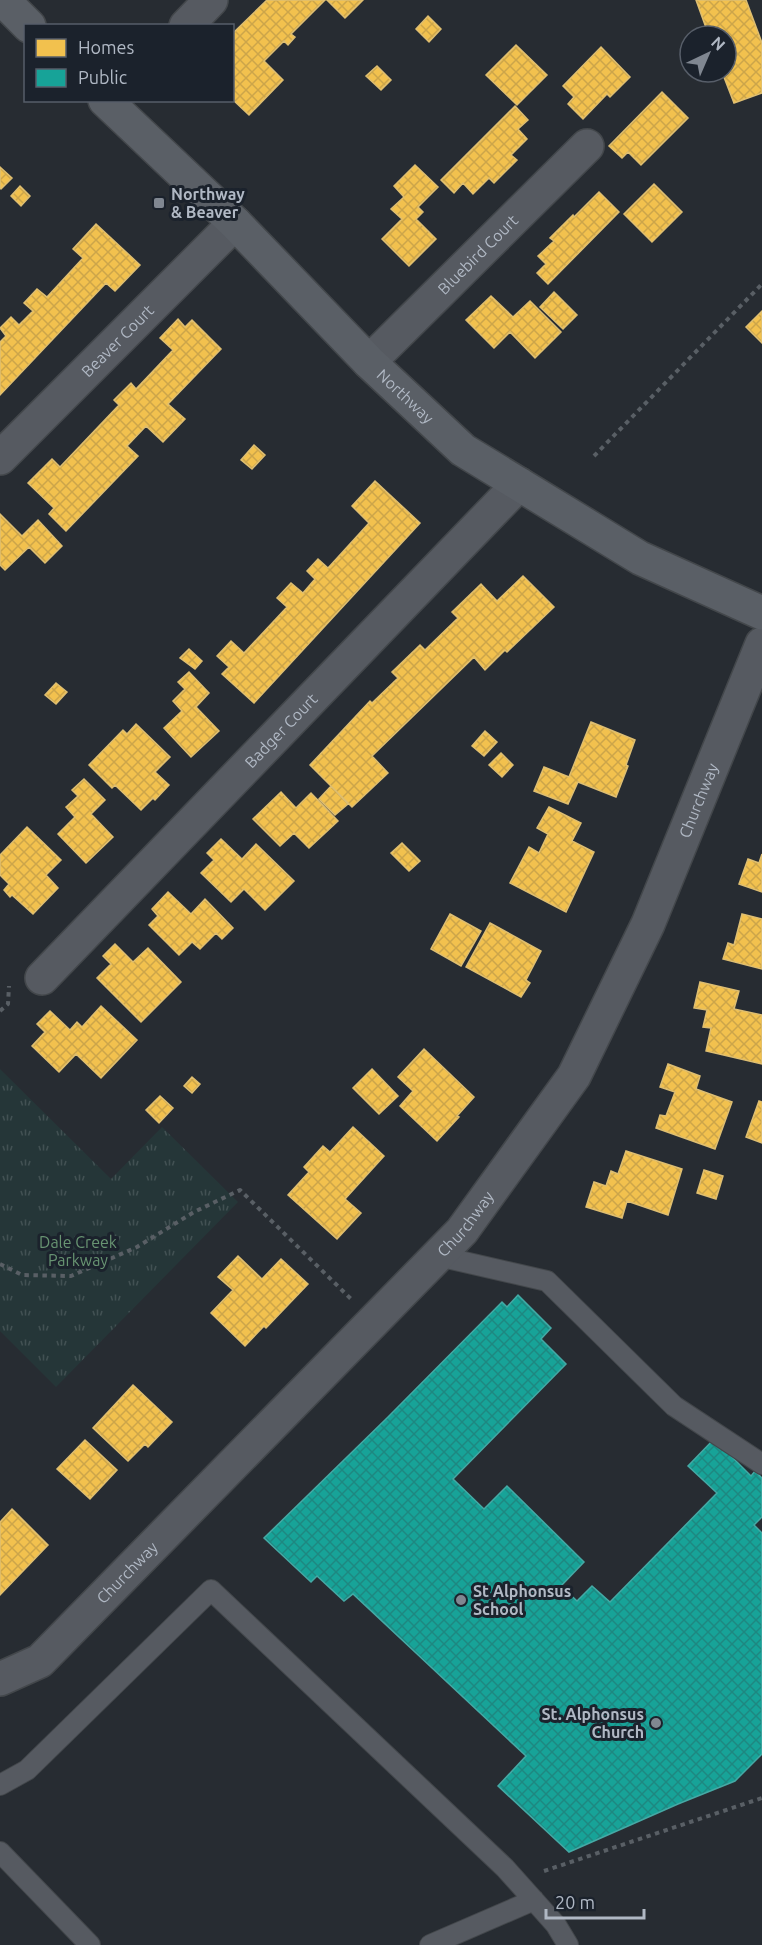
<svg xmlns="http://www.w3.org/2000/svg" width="762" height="1945" font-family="Ubuntu,sans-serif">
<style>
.grass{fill:url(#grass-tufts)}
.homes{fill:url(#homes-cross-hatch);stroke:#debe71;stroke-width:1.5}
.public{fill:url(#public-cross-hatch);stroke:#45a9a5;stroke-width:1.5}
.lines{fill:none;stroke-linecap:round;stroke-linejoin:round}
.lane-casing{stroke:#43474b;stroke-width:22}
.street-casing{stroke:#43474b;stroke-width:36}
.secondary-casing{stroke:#43474b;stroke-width:36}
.path{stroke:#595f65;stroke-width:4;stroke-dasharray:4.5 4.5;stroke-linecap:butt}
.lane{stroke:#565a61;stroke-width:20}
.street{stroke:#565a61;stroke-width:33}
.secondary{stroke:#5a5f66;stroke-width:33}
.poi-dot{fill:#808791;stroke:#1b222c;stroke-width:2}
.labels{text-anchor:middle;stroke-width:6;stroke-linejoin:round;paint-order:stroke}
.poi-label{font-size:16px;font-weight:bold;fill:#b0b8c4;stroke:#1b222c;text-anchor:start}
.street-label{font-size:16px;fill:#b0b8c4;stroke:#1b222c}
.park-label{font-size:16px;fill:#689472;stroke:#1b222c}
</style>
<defs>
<pattern id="grass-tufts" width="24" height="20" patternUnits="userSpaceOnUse" patternTransform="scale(1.5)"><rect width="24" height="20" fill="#253638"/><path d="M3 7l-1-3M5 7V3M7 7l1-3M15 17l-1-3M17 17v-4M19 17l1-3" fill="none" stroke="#425153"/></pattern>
<pattern id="homes-cross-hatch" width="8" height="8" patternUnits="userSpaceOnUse" patternTransform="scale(1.5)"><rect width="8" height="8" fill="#f2c14e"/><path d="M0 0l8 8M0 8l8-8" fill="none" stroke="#cca54a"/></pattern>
<pattern id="public-cross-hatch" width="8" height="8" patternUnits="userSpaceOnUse" patternTransform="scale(1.5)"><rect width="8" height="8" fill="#17a398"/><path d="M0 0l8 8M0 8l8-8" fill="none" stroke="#1e8881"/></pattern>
</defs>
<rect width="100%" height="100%" fill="#272c32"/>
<path class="grass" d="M0 1069 111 1179 162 1127 238 1202 56 1387 0 1331Z"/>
<path class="homes" d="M267 0H325L291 34 295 37 288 45 284 41 264 61 283 80 249 115 232 99V34Z
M327 0H363L345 18Z
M696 0H746L762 43V93L734 103 722 72H726V36H709Z
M428 16 441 29 429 42 416 29Z
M516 45 547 75 517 105 486 75Z
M601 47 630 77 610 97 607 94 583 119 568 104 574 97 563 86Z
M377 66 391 80 381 90 366 76Z
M662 92 688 118 641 165 628 152 622 158 609 146Z
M515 106 528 120 518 129 527 139 511 155 517 160 494 183 489 178 473 194 463 183 454 193 441 180Z
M415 165 438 187 418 207 423 212 416 219 436 239 409 266 382 239 402 219 391 209 404 197 394 186Z
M0 167 12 178 1 189 0 188Z
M654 184 682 212 652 242 624 214Z
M20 186 30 196 21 206 11 196Z
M599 192 619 212 548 284 537 273 546 264 538 256 554 241 550 238 573 215 574 217Z
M96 224 140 265 115 291 106 283 0 395V342L6 336 0 328 11 317 19 325 33 311 24 303 37 289 47 297 83 258 73 249Z
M554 292 577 315 563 329 540 307Z
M491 296 513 317 530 301 561 332 535 358 510 332 494 348 466 320Z
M762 311V343L746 327Z
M178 319 185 327 192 320 221 349 168 404 185 419 163 442 146 426 127 446 138 456 66 531 49 514 54 508 28 483 52 459 60 467 119 405 114 400 131 383 136 389 173 350 160 338Z
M254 445 265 455 252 469 241 460Z
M375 481 420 523 254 703 222 674 229 667 217 656 231 641 244 653 287 607 277 598 291 583 303 593 315 579 307 571 318 559 328 568 369 523 352 506Z
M0 514 22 536 38 520 62 546 45 563 29 547 5 570 0 565Z
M523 576 554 607 507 652 505 650 485 670 474 657 372 756 388 773 352 807 310 765 370 701 372 703 398 678 392 672 420 645 425 650 458 618 452 612 481 584 497 601Z
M189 649 202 661 195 669 180 658Z
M189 672 209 693 196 707 219 731 191 757 164 728 182 711 173 701 185 689 178 682Z
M56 683 67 692 56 704 45 695Z
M591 722 635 740 626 765 628 766 616 797 578 782 568 804 534 791 544 767 569 777Z
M136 724 170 757 155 772 169 785 155 800 153 798 141 810 115 785 112 788 89 765 123 730 127 734Z
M485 731 497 742 484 756 472 746Z
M501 753 513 765 502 777 489 765Z
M84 779 105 800 91 814 113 837 86 863 58 834 75 817 66 807 78 796 72 790Z
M331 786 348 804 335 815 319 799Z
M281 792 296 808 311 793 338 821 309 848 294 833 280 846 253 819Z
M549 807 581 823 572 841 594 852 566 912 510 883 529 847 539 853 548 834 537 828Z
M27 827 61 860 46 875 58 888 33 914 12 895 10 897 4 890 9 884 0 875V855Z
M221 839 242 859 256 844 294 881 265 910 244 889 231 902 201 873 214 860 207 853Z
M402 843 420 861 409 871 391 853Z
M762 854V892L739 884 748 859 759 863Z
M168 892 191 914 205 899 233 928 222 939 216 933 200 949 192 942 179 955 149 925 158 916 152 909Z
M450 914 481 931 461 966 431 949Z
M742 914 762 919V969L723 959 728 943 734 945Z
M490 923 541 951 526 980 530 983 521 997 466 967Z
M115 944 133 962 148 948 181 982 141 1022 97 978 111 964 103 956Z
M700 982 739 991 734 1009 762 1015V1064L706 1051 711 1028 703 1027 707 1010 694 1008Z
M101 1006 137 1040 101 1078 76 1054 59 1072 32 1046 45 1032 37 1024 50 1011 70 1030 77 1022 82 1027Z
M424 1049 474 1097 457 1116 459 1117 437 1141 400 1106 413 1091 398 1077Z
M668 1064 700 1076 696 1089 732 1102 715 1149 656 1128 660 1115 666 1116 675 1092 660 1087Z
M372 1069 398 1096 379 1114 353 1088Z
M192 1077 200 1084 192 1093 184 1086Z
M160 1096 173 1108 159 1123 146 1110Z
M759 1101 762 1102V1143L746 1137Z
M353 1127 384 1156 345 1199 361 1213 337 1239 288 1195 309 1172 304 1167 323 1146 330 1152Z
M626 1151 682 1169 668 1215 627 1201 622 1218 586 1207 594 1182 606 1186 611 1171 618 1174Z
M704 1170 723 1176 716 1199 697 1193Z
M238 1256 262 1279 281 1259 308 1284 266 1328 264 1326 245 1346 211 1313 233 1290 218 1277Z
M133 1385 172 1422 148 1447 145 1444 128 1461 93 1428Z
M85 1440 117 1470 90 1499 57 1469Z
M12 1509 48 1545 0 1595V1522Z"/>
<path class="public" d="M518 1295 551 1328 541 1339 566 1364 453 1479 484 1509 507 1486 584 1562 561 1586 577 1601 592 1586 610 1602 717 1493 688 1466 714 1439 751 1476 755 1471 762 1478V1517L754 1525 762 1533V1754L735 1781 678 1804 569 1852 498 1786 526 1756 353 1594 344 1601 317 1576 311 1582 264 1538 388 1417 502 1302 507 1307Z"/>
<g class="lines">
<defs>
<path id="lane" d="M438 1256 547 1281 674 1406 762 1464
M0 1785 27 1770 211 1590 505 1868 556 1925 568 1945
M0 1852 90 1945
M430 1945 534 1900"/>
<g id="street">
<path d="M186 26 211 0"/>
<path id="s1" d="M369 362 587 146"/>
<path id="s2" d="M0 458 235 223"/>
<path id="s3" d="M42 978 519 484"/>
<path id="s4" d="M0 1679 40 1661 462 1231 574 1076 648 924 762 644"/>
</g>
<g id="secondary">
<path d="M3 0 29 26"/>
<path id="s5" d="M105 100 235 223 369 362 463 450 640 558 762 613"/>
</g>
</defs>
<use href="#lane" class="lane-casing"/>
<use href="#street" class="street-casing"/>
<use href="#secondary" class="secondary-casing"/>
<path class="path" d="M594 456 762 284
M0 1011 8 1004 9 986
M0 1264 22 1275 71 1276 137 1247 194 1212 240 1190 351 1299
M544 1871 762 1798"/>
<use href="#lane" class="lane"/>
<use href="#street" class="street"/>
<use href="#secondary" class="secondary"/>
</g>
<g class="poi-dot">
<rect x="153" y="197" width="12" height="12" rx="3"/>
<circle cx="461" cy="1600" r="6"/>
<circle cx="656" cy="1723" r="6"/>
</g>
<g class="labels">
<g class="poi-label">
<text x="171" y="200">Northway<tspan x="171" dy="18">&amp; Beaver</tspan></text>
<text x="473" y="1597">St Alphonsus<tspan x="473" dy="18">School</tspan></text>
<text x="644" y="1720" text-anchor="end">St. Alphonsus<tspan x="644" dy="18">Church</tspan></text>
</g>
<g class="street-label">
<text dy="6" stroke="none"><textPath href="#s1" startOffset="153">Bluebird Court</textPath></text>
<text dy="6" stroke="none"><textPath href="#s2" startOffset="166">Beaver Court</textPath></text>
<text dy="6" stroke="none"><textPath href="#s5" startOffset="422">Northway</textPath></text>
<text dy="6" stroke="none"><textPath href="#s3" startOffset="344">Badger Court</textPath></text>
<text dy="6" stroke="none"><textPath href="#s4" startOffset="1140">Churchway</textPath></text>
<text dy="6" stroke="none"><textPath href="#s4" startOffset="654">Churchway</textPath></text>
<text dy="6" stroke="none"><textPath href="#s4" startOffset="168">Churchway</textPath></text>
</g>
<g class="park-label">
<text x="78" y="1248">Dale Creek<tspan x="78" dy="18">Parkway</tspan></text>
</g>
</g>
<rect x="24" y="24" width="210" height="78" fill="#1b222c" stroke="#575e69" stroke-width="1.5"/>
<rect x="36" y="39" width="30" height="18" fill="#f2c14e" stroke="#575e69" stroke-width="1.5"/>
<text x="78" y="54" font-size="18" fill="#b0b8c4">Homes</text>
<rect x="36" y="69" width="30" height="18" fill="#17a398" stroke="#575e69" stroke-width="1.5"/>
<text x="78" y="84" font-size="18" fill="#b0b8c4">Public</text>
<g transform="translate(708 54) rotate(44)"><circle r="28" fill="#1b222c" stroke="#575e69" stroke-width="1.5"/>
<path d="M0-4.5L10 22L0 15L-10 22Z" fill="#808791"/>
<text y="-9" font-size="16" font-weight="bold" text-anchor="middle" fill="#b0b8c4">N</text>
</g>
<path d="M546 1909v9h98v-9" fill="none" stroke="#b0b8c4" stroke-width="3"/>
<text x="555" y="1909" font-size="18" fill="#b0b8c4" stroke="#1b222c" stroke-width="4.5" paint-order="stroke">20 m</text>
</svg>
